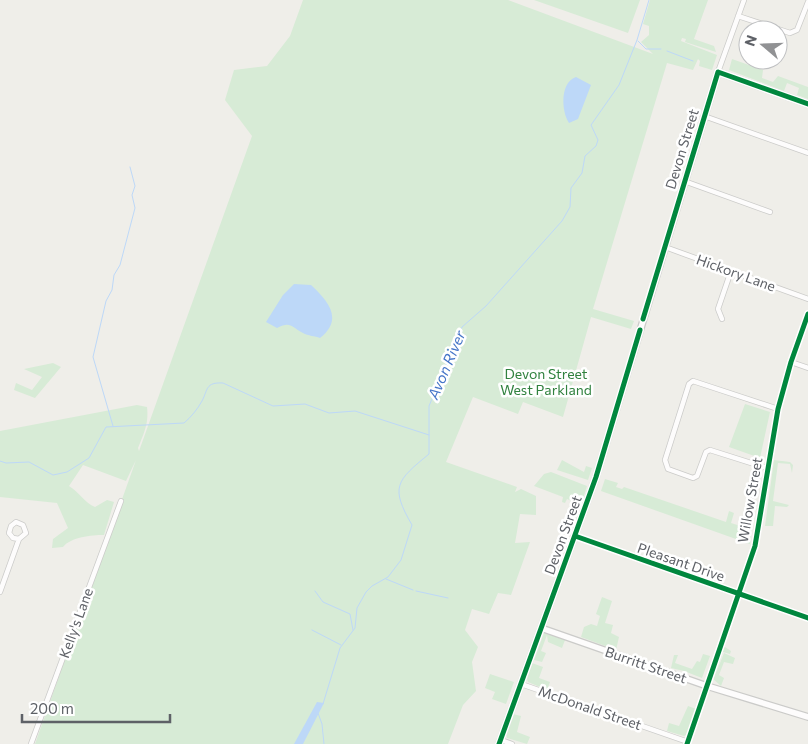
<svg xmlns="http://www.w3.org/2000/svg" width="808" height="744" font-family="Commissioner,sans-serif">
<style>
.green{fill:#d7ebd6}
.water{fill:#bdd8f8}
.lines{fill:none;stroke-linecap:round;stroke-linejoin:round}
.stream{stroke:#bdd8f8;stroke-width:1}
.minor-casing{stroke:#cbcbc9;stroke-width:6}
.tertiary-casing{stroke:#cbcbc9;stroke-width:8}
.minor{stroke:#fdfcfc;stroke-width:4.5}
.tertiary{stroke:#fdfcfc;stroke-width:5.5}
.cycleway-casing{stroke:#fff;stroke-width:8}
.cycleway{stroke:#00873e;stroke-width:5}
.labels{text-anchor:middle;stroke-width:5;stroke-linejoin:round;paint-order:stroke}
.street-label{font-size:14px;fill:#5e6167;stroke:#fff}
.park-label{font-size:14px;fill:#31823f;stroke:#fff}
.water-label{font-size:15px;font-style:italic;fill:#4575c8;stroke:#fff}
</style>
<rect width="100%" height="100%" fill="#efeee9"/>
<path class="green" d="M303 0H508L653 54 641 42 649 35V26L643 24 650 0H708L694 39 714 46 716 52 685 42 686 39 682 38 681 41 717 55 712 70 699 66 700 61 698 59 693 70 667 63 593 309 634 321 631 329 591 317 563 417 523 402 518 414 473 397 446 462 517 487 515 492 521 489 536 496V515L520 514 515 543 530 542 511 595 498 593 489 614 472 609 465 630 478 647 472 662 476 691 463 705 448 744H35L136 460 126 481 83 465 69 486C79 492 85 503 95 507L107 500 114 502 104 535C91 535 71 537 63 547L52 548 53 539 68 528 57 503 0 497V431L137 405 147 407C149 423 144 433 138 448L139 451 252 136 225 100 234 70 267 66 290 36Z
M534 0H640L628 33Z
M732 59 763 70 762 78 773 82 778 76 808 87V99L797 95 799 88 787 83 784 91 729 70Z
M53 363 61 367 35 398 14 390 16 383 32 390 42 377 24 369Z
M745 404 770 412 760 458 729 447Z
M562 460 584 472 586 466 592 468 588 480 557 470Z
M774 460 790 462 793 465 792 473 790 464 778 463 773 501 789 505 787 507 775 506 773 526H765Z
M551 472 587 486 581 505 567 499 565 503 562 502 563 497 534 486 544 474Z
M605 479 618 483 616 487 622 489 624 487 726 522 729 511 734 513 731 523 747 528 752 522 750 544 601 491Z
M602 597 612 601 605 623 613 625 611 633 619 637 616 650 581 637 584 627 591 624 597 626 600 616 596 614Z
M544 633 565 640 562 648 548 642 547 635 541 651 546 653 542 662 534 660Z
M722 645 731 651 730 654 723 652 716 673 724 653 735 658 733 664 724 662 719 675 724 678 721 686 712 678Z
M703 654 710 656 702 678 684 671 671 668 674 655H678L675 663 692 669 697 661 700 662Z
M532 663 543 667 539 678 550 682 547 690 528 682 527 679Z
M490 674 514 682 506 704 492 699 495 692 485 688Z
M688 706 696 709 688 734 684 736 667 731 669 723 679 726Z
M513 714 521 716 517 732 530 737 527 744 507 738 506 734Z"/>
<path class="water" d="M576 77 591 85 578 119 569 123C561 111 560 82 576 77Z
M294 284 311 285C328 301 344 319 320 338 315 336 308 336 303 333 291 327 291 321 277 328L266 322 283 295Z
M317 702 324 703 303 744H294Z"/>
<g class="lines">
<path class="stream" d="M638 41 646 49H661
M667 51 693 61
M113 426 93 357 106 301 112 290 114 275 120 265 135 208 132 195 135 186 130 167
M0 461 6 463 29 462 53 475 67 472 89 458 106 427 184 423C191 417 197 410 202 401 208 390 205 382 223 383L273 406 305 404 329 413 355 411 429 435
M386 579 413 590
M315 591 323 602 350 614 353 630
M416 591 448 598
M312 630 341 645
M323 704 340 648 355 628 357 608 366 592 372 586 388 577 401 560 412 525C390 487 396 481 429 454V406L462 327 486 306 562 221 570 207 571 188 582 173 585 156 596 146 598 140 591 125 619 85 637 40 649 0
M318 713 322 724 324 744"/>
<defs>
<path id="minor" d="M738 16 790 33 797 30 808 2
M718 72 744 0
M704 116 808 153
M684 181 770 212
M665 247 808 299
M722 319 718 309 731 271
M791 362 808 368
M767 468 710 450 706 452 697 476 693 478 668 469 665 460 689 384 693 381 778 409
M575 536 808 618
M0 592 19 539 26 533 23 525 16 522 11 526 9 533 13 538 19 539
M521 684 688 742
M501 740 512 744
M31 744 121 501
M687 744 755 546 778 409 791 362 808 314"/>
<path id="tertiary" d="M541 628 707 686 808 717
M499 744 596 477 718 72 808 104"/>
</defs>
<use href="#minor" class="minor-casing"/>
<use href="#tertiary" class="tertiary-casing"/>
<use href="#minor" class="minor"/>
<use href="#tertiary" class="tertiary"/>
<defs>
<path id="cycleway" d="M643 319 718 72 808 104
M575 536 808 618
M499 744 596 477 640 330
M687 744 755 546 778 409 791 362 808 314"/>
</defs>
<use href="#cycleway" class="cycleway-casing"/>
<use href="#cycleway" class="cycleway"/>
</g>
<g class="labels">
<g class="street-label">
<text transform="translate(682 149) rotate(-73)" y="5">Devon Street</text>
<text transform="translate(736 273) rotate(20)" y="5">Hickory Lane</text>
<text transform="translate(750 500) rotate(-80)" y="5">Willow Street</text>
<text transform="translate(563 535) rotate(-70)" y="5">Devon Street</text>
<text transform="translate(681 562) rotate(19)" y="5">Pleasant Drive</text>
<text transform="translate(76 623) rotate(-70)" y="5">Kelly's Lane</text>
<text transform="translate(646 665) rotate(19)" y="5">Burritt Street</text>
<text transform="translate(590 708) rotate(19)" y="5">McDonald Street</text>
</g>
<g class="park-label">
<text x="546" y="379">Devon Street<tspan x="546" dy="16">West Parkland</tspan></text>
</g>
<g class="water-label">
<text transform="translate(447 365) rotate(-67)" y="5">Avon River</text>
</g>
</g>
<g transform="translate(763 45) rotate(289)"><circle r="24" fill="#ffffff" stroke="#bfc0c2"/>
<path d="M0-4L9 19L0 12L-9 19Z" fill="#919294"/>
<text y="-8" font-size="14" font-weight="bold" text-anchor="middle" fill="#5e6167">N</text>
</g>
<path d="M22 714v8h148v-8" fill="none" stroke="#5e6167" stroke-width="2.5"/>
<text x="30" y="714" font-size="15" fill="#5e6167" stroke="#ffffff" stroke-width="4" paint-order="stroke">200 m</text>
</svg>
